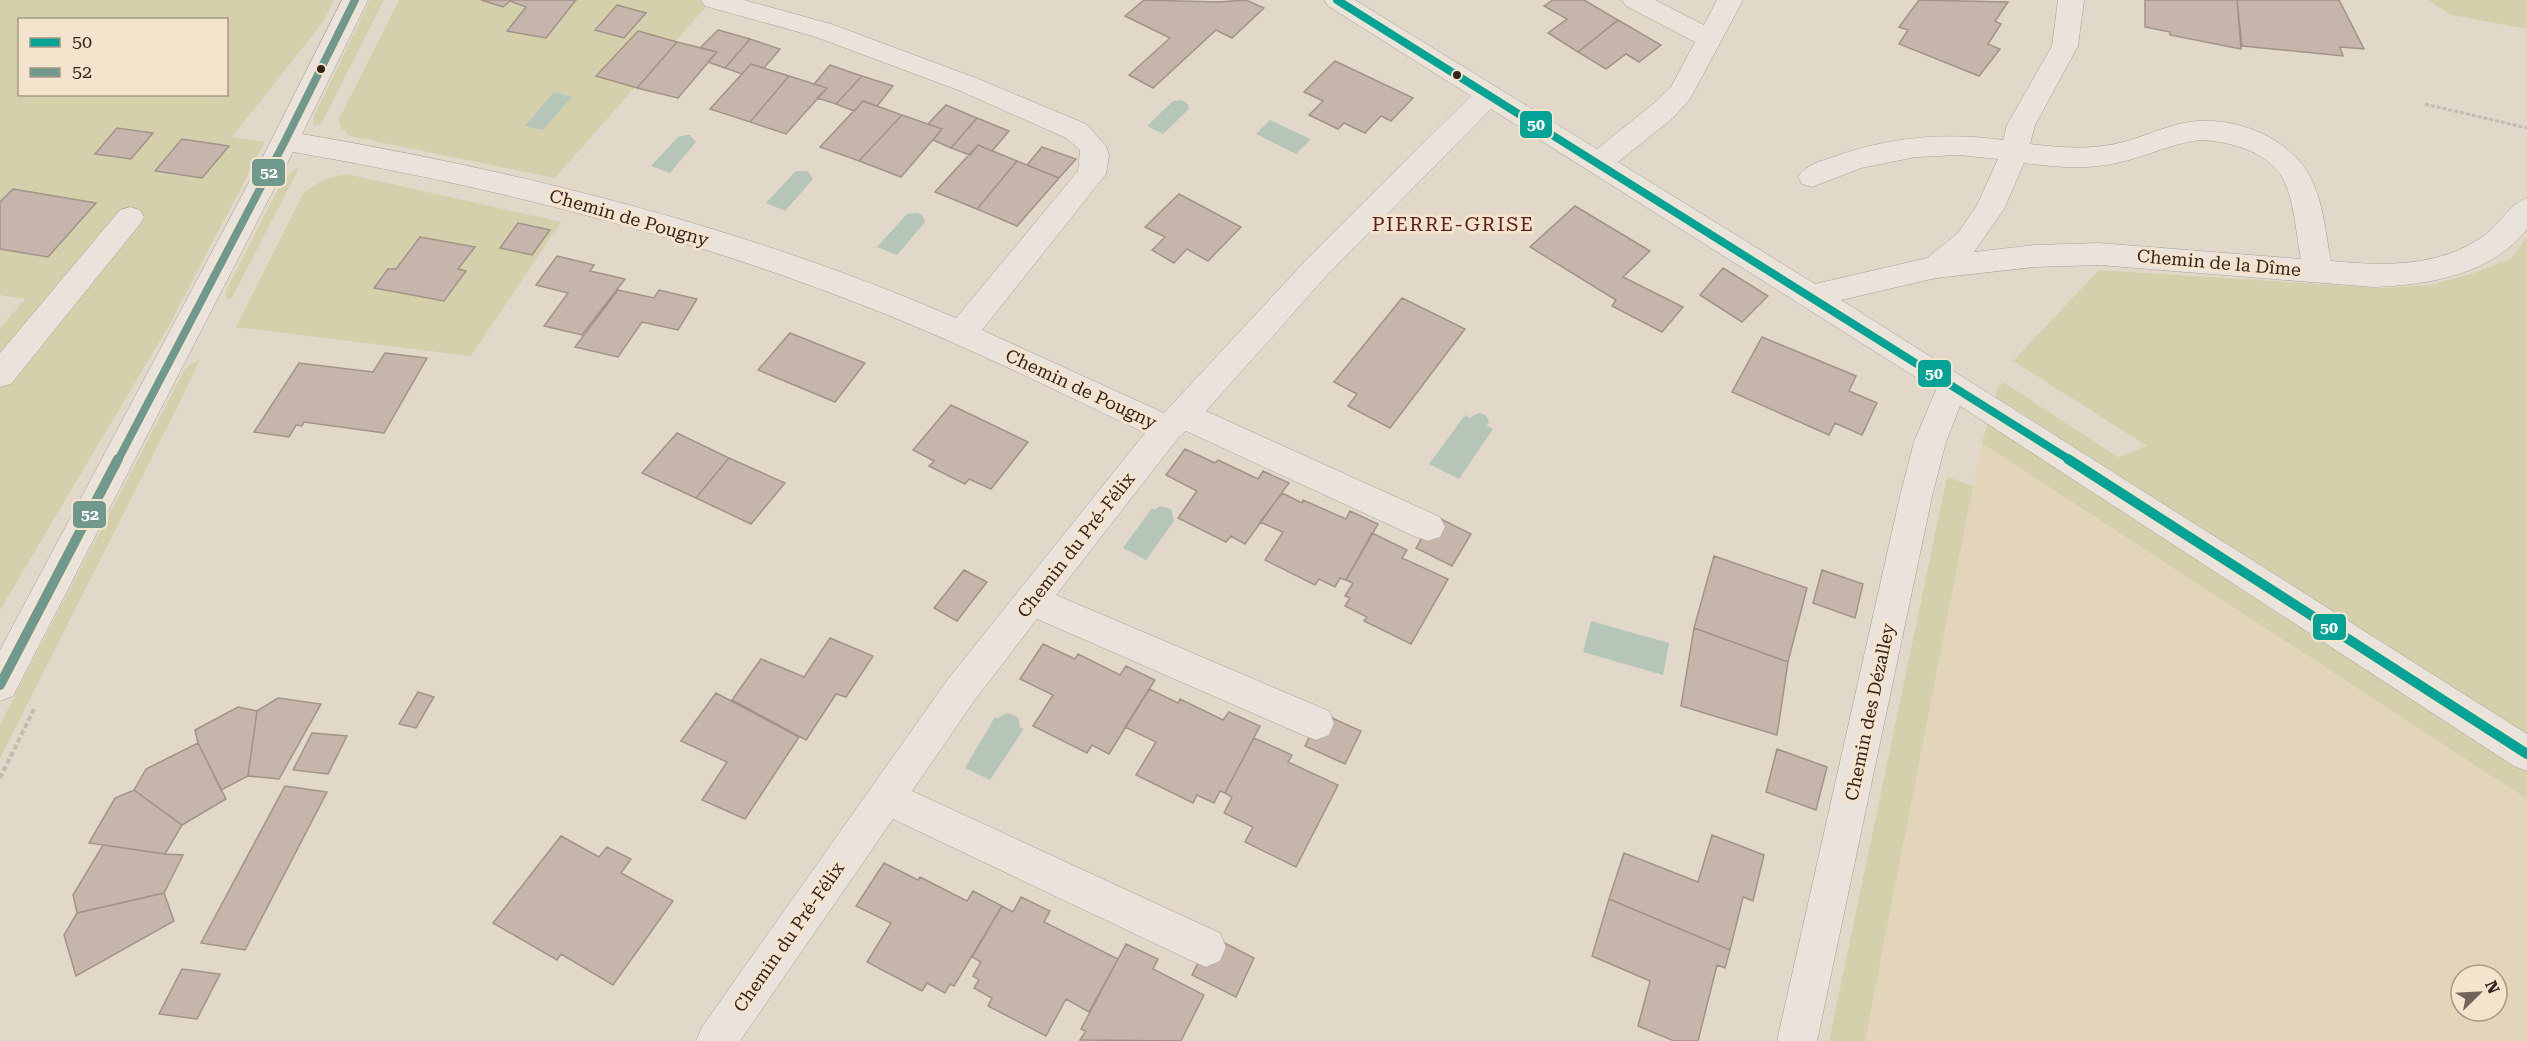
<svg xmlns="http://www.w3.org/2000/svg" width="2527" height="1041" font-family="'Roboto Serif',serif">
<style>
.farmland{fill:#e2d5ba;fill-rule:evenodd}
.green{fill:#d5d0ac;fill-rule:evenodd}
.water{fill:#b5c6b9}
.building{fill:#c5b5ab;stroke:#a29389;stroke-width:1.5}
.lines{fill:none;stroke-linecap:round;stroke-linejoin:round}
.minor-casing{stroke:#a79d93;stroke-width:1}
.path-far1{stroke:#c3bab2;stroke-width:3;stroke-dasharray:4 2;stroke-linecap:butt}
.path{stroke:#c3bab2;stroke-width:4;stroke-dasharray:5 3;stroke-linecap:butt}
.minor{fill:#eae3db;fill-rule:evenodd}
.bus-1-far1-casing{stroke:#f4e4ce;stroke-width:11}
.bus-1-casing{stroke:#f4e4ce;stroke-width:14}
.bus-2-far1-casing{stroke:#f4e4ce;stroke-width:11}
.bus-2-casing{stroke:#f4e4ce;stroke-width:14}
.bus-1-far1{stroke:#05a296;stroke-width:8}
.bus-1{stroke:#05a296;stroke-width:10}
.bus-2-far1{stroke:#70998d;stroke-width:8}
.bus-2{stroke:#70998d;stroke-width:10}
.bus-dot{fill:#34251c;stroke:#f4e4ce;stroke-width:2}
.labels{text-anchor:middle;stroke-width:6;stroke-linejoin:round;paint-order:stroke}
.street-label{font-size:18px;fill:#34251c;stroke:#f4e4ce}
.neighbourhood-label{font-size:20px;letter-spacing:1.5px;fill:#5f221d;stroke:#f4e4ce}
.line-badge{stroke:#f4e4ce;stroke-width:2}
.badge-label{font-size:16px;text-anchor:middle;font-weight:bold;fill:#fff}
</style>
<rect width="100%" height="100%" fill="#e2d8ca"/>
<path class="farmland" d="M1982 443 2527 799V1041H1865ZM2461 975H2497V1011H2461Z"/>
<path class="green" d="M0 0H334L323 22 232 137 265 142 170 324 0 610V328L25 299 0 295ZM20 20H226V94H20Z
M370 0H384L321 124 315 127 313 123 314 116Z
M399 0H712L555 178 349 136 342 129 339 119Z
M2428 0H2527V29L2452 15Z
M297 168 298 170 232 298 227 299 225 293 277 191 284 179Z
M347 174 561 222 471 356 236 327 304 192 325 179Z
M2527 237V799L1982 443 1997 390 2003 382 2118 457 2147 446 2013 361 2099 270 2381 288 2430 285 2474 273 2510 259Z
M200 359 182 398 0 758V725L24 677 184 371 190 364Z
M1947 477 1973 486 1865 1041H1829Z"/>
<path class="water" d="M554 92 572 97 543 130 525 126Z
M1182 100 1188 104 1189 109 1163 134 1147 126 1173 101Z
M1270 120 1310 139V140L1296 154 1256 134Z
M687 135H690L696 142 670 173 651 166 678 137Z
M796 171H808L813 179 785 211 766 203Z
M917 213 922 215 925 222 897 255 877 247 907 214Z
M1478 413 1486 415 1489 422 1487 426 1493 429 1459 479 1429 464 1465 415 1470 418Z
M1160 506 1171 509 1174 521 1146 560 1123 548 1152 508 1154 510Z
M1591 621 1669 643 1663 675 1583 652Z
M1007 713 1018 717 1020 727 1024 729 990 780 965 768 995 717 998 718Z"/>
<path class="building" d="M481 0H576L546 38 507 31 526 7 510 1 503 7Z
M1144 0 1218 2 1246 0 1264 8 1232 38 1216 30 1153 88 1129 75 1170 38 1125 16Z
M1553 0H1584L1618 20 1578 52 1548 33 1567 19 1544 6Z
M1919 0 2008 2 1995 21 2001 24 1988 44 2000 49 1979 76 1899 44 1908 30 1899 27Z
M2145 0H2237L2241 49 2170 35V32L2145 27Z
M2237 0H2339L2364 49 2340 47 2343 56 2242 46Z
M617 5 646 13 624 38 595 30Z
M1618 20 1661 45 1639 62 1626 54 1606 69 1578 52Z
M718 30 750 39 725 68 708 62 717 52 700 48Z
M638 31 677 42 637 88 596 76Z
M750 39 780 49 764 68 751 64 742 74 725 68Z
M677 42 717 52 678 98 637 88Z
M1335 61 1413 98 1391 121 1381 116 1365 133 1344 123 1338 129 1309 115 1323 101 1304 92Z
M751 64 789 76 750 122 710 109Z
M830 65 862 76 836 104 817 98 827 88 814 84Z
M789 76 827 88 786 134 750 122Z
M862 76 893 86 877 106 863 101 854 111 836 104Z
M863 101 902 115 859 161 820 147Z
M946 105 977 118 951 148 933 140 942 129 928 124Z
M902 115 942 129 901 177 859 161Z
M977 118 1009 131 992 151 978 145 970 155 951 148Z
M117 128 153 133 131 159 95 154Z
M182 139 229 146 202 178 155 171Z
M978 145 1017 161 977 209 935 192Z
M1042 147 1076 159 1059 178 1027 165Z
M1017 161 1059 178 1017 226 977 209Z
M13 189 96 203 48 257 0 249V202Z
M1179 194 1241 227 1208 261 1187 249 1174 263 1152 250 1165 237 1145 227Z
M1575 206 1650 251 1623 277 1683 307 1662 332 1612 306 1616 300 1530 247Z
M518 223 550 230 532 255 500 248Z
M420 237 475 247 458 269 466 271 444 301 374 288 388 269H396Z
M557 256 594 265 590 271 625 279 582 335 544 326 568 293 536 285Z
M1723 268 1768 296 1742 322 1700 295Z
M618 290 654 298 659 290 697 299 678 330 642 322 618 357 575 347Z
M1402 298 1465 329 1390 428 1348 406 1357 394 1334 382Z
M790 333 865 363 835 402 758 370Z
M1762 337 1856 376 1849 391 1877 403 1862 435 1835 423 1829 435 1732 392Z
M385 353 427 358 384 433 304 422 302 426 296 425 289 437 254 432 299 363 373 372Z
M951 405 1028 442 991 489 969 479 965 484 929 466 934 461 913 450Z
M677 433 729 458 696 498 642 473Z
M1185 449 1215 463 1218 460 1258 479 1263 471 1289 483 1245 544 1231 536 1226 542 1178 518 1197 491 1166 475Z
M729 458 785 483 751 524 696 498Z
M1282 493 1302 503 1303 500 1346 519 1350 511 1378 524 1346 580 1340 578 1335 587 1319 579 1315 585 1265 560 1283 532 1260 522Z
M1435 516 1471 534 1452 566 1416 548Z
M1372 533 1407 550 1402 558 1448 579 1411 644 1364 621 1367 617 1345 606 1350 598 1345 596 1353 583 1346 580Z
M1714 556 1807 588 1788 662 1694 628Z
M964 570 987 582 957 621 934 608Z
M1822 570 1863 584 1855 618 1813 603Z
M1694 628 1788 662 1777 735 1681 706Z
M830 638 873 656 846 697 836 694 806 740 732 700 761 659 804 677Z
M1043 644 1075 659 1078 654 1120 675 1126 666 1155 680 1109 754 1092 745 1087 753 1033 726 1053 695 1020 679Z
M1149 689 1178 703 1180 699 1223 720 1229 712 1260 726 1225 793 1220 791 1214 803 1197 795 1193 803 1136 775 1156 742 1125 727Z
M418 692 434 697 416 728 399 724Z
M716 693 799 737 745 819 702 800 727 762 681 741Z
M278 698 321 704 279 779 248 776 257 711Z
M238 707 257 711 248 776 221 790 198 743 195 730Z
M1321 713 1361 731 1345 764 1305 746Z
M312 733 347 736 328 774 293 770Z
M1254 738 1292 755 1288 762 1338 785 1296 867 1245 842 1253 827 1224 813 1232 797 1225 793Z
M198 743 226 799 182 825 134 790 146 769Z
M1777 749 1827 767 1816 810 1766 792Z
M285 786 327 792 245 950 201 943Z
M134 790 182 825 165 854 89 843 115 798Z
M1712 835 1764 855 1753 901 1743 897 1730 950 1609 899 1624 853 1698 882Z
M561 836 599 857 607 847 631 859 621 873 673 901 613 985 561 954 557 960 493 923Z
M103 845 165 854 183 855 164 893 77 913 73 895Z
M884 863 918 880 920 877 967 901 973 891 1002 906 954 986 950 984 945 993 927 983 922 991 867 962 891 923 856 906Z
M164 893 174 921 76 976 64 935 77 913Z
M1021 897 1050 911 1044 922 1118 959 1089 1012 1066 999 1046 1036 988 1006 992 998 974 988 979 980 973 976 981 962 972 957 1002 906 1013 912Z
M1609 899 1730 950 1725 968 1717 965 1698 1041H1674L1638 1026 1650 981 1592 956Z
M1211 936 1254 958 1236 997 1192 975Z
M1126 944 1158 959 1153 969 1204 995 1181 1041 1080 1040 1086 1031 1081 1029Z
M182 969 220 974 197 1019 159 1014Z"/>
<g class="lines">
<defs>
<path id="minor" d="M342 0H368L302 134C525 172 748 228 956 318L1078 171 1080 150 1066 138 958 90 813 36 705 6 701 0H744L831 24 976 78 1086 124 1106 146 1109 155 1106 174 982 330 1164 413 1308 258 1471 96 1328 6 1324 0H1355L1597 149 1653 104 1671 87 1695 42 1626 6 1622 0H1655L1704 25 1717 0H1743L1690 99 1673 118 1618 162 1815 284 1927 258 1958 233 1977 205 1998 159 1959 155 1916 157 1861 168 1812 187 1802 184 1798 177C1805 165 1821 161 1833 157 1889 137 1945 132 2003 140L2007 125 2052 46 2058 0H2084L2078 46 2035 125 2030 144C2054 147 2079 149 2103 146 2131 143 2156 129 2183 123 2231 113 2295 137 2314 185 2324 208 2326 237 2331 261 2384 266 2441 268 2486 234 2501 223 2510 203 2527 198V229C2492 275 2427 285 2373 287L2099 265 2035 267 1936 278 1841 300 2527 734V771L2514 766 1960 406 1946 442 1933 492 1817 1041H1777L1901 492 1914 442 1936 390 1491 109 1328 274 1206 411 1440 517 1445 527 1440 537 1428 541 1416 537 1186 431 1178 438 1056 595 1329 711 1334 723 1329 735 1316 740 1303 735 1037 619 974 701 912 791 1220 933 1226 947 1220 961 1206 967 1192 961 893 819 740 1041H696L702 1027 948 679 1145 433C1049 387 952 339 852 301 671 231 484 185 293 152L13 696 0 701V650L271 141ZM2199 140C2230 141 2273 152 2286 185 2295 207 2296 235 2301 259L2099 243 2035 245 1974 252 2004 209 2024 163C2054 167 2087 170 2117 163 2145 157 2170 144 2199 140Z
M130 207 140 210 144 217 140 224 11 384 0 387V353L120 210Z"/>
</defs>
<use href="#minor" class="minor-casing"/>
<path class="path-far1" d="M2425 104 2527 128"/>
<path class="path" d="M0 778 34 709"/>
<use href="#minor" class="minor"/>
<defs>
<path id="bus-1-far1" d="M1337 0 2070 460"/>
<path id="bus-1" d="M2068 459 2527 754"/>
<path id="bus-2-far1" d="M118 460 285 141 355 0"/>
<path id="bus-2" d="M0 685 118 459"/>
</defs>
<use href="#bus-1-far1" class="bus-1-far1-casing"/>
<use href="#bus-1" class="bus-1-casing"/>
<use href="#bus-2-far1" class="bus-2-far1-casing"/>
<use href="#bus-2" class="bus-2-casing"/>
<use href="#bus-1-far1" class="bus-1-far1"/>
<use href="#bus-1" class="bus-1"/>
<use href="#bus-2-far1" class="bus-2-far1"/>
<use href="#bus-2" class="bus-2"/>
</g>
<g class="bus-dot">
<circle cx="321" cy="69" r="5"/>
<circle cx="1457" cy="75" r="5"/>
</g>
<g class="labels">
<g class="street-label">
<text transform="translate(629 218) rotate(16)" y="6">Chemin de Pougny</text>
<text transform="translate(2219 263) rotate(5)" y="6">Chemin de la Dîme</text>
<text transform="translate(1081 389) rotate(25)" y="6">Chemin de Pougny</text>
<text transform="translate(1076 545) rotate(-52)" y="6">Chemin du Pré-Félix</text>
<text transform="translate(1870 712) rotate(-78)" y="6">Chemin des Dézalley</text>
<text transform="translate(789 937) rotate(-55)" y="6">Chemin du Pré-Félix</text>
</g>
<g class="neighbourhood-label">
<text x="1453" y="231">PIERRE-GRISE</text>
</g>
</g>
<g class="line-badge">
<rect x="1519" y="110" width="34" height="29" rx="6" fill="#05a296"/>
<rect x="251" y="158" width="35" height="29" rx="6" fill="#70998d"/>
<rect x="1917" y="359" width="35" height="29" rx="6" fill="#05a296"/>
<rect x="72" y="500" width="35" height="29" rx="6" fill="#70998d"/>
<rect x="2312" y="613" width="35" height="28" rx="6" fill="#05a296"/>
</g>
<g class="badge-label">
<text x="1536" y="130">50</text>
<text x="269" y="178">52</text>
<text x="1934" y="379">50</text>
<text x="90" y="520">52</text>
<text x="2329" y="633">50</text>
</g>
<rect x="18" y="18" width="210" height="78" fill="#f4e4ce" stroke="#a79887" stroke-width="1.5"/>
<rect x="30" y="38" width="30" height="9" fill="#05a296" stroke="#a79887" stroke-width="1.5"/>
<text x="72" y="48" font-size="18" fill="#34251c">50</text>
<rect x="30" y="68" width="30" height="9" fill="#70998d" stroke="#a79887" stroke-width="1.5"/>
<text x="72" y="78" font-size="18" fill="#34251c">52</text>
<g transform="translate(2479 993) rotate(66)"><circle r="28" fill="#f4e4ce" stroke="#a79887" stroke-width="1.5"/>
<path d="M0-4.5L10 22L0 15L-10 22Z" fill="#716459"/>
<text y="-9" font-size="16" font-weight="bold" text-anchor="middle" fill="#34251c">N</text>
</g>
</svg>
